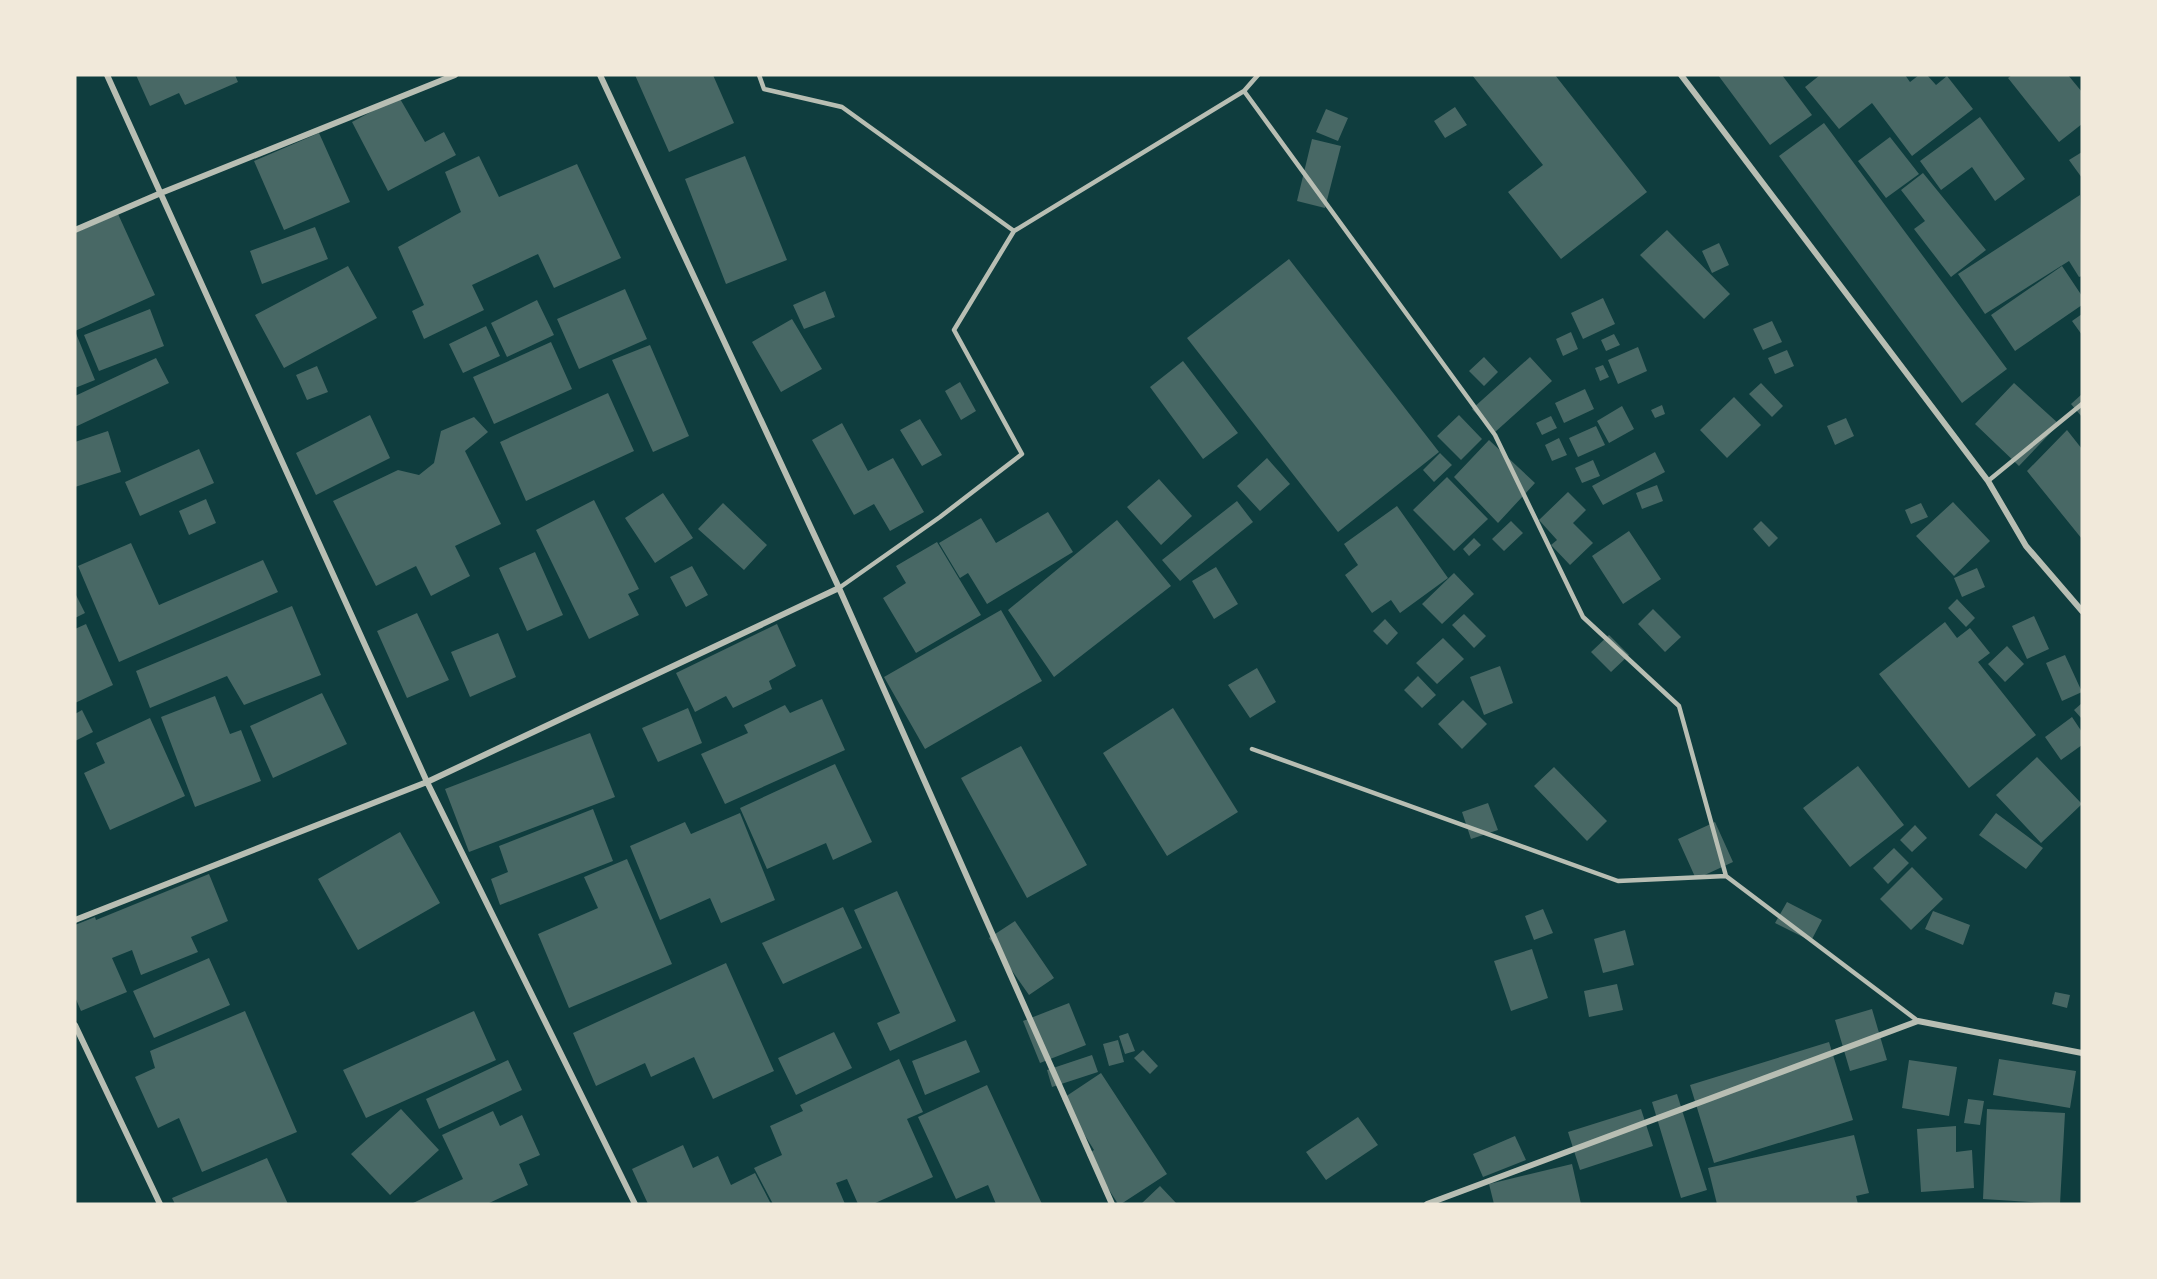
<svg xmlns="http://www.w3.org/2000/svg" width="2157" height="1279" font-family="Lato,sans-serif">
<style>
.building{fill:#486865}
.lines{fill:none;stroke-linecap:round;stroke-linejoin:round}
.service{stroke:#b8beb3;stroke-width:4.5}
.minor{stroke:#b8beb3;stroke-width:6}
</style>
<rect width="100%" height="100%" fill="#0f3d3e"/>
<path class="building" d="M136 75H235L238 82 185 105 179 93 150 106Z
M635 75H713L734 123 669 152Z
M1472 75H1555L1647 192 1561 259 1508 192 1543 165Z
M1718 75H1782L1812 115 1770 145Z
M1820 75H1905L1910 82 1919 75H1927L1936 85 1947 76 1973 109 1912 156 1872 103 1839 129 1805 87Z
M2012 75H2068L2082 92V124L2059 142 2008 78Z
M399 97 425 142 444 132 456 155 388 191 352 122Z
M1455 107 1467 125 1445 138 1434 121Z
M1326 109 1348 118 1338 141 1316 132Z
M1980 117 2025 179 1995 201 1972 167 1941 190 1920 161Z
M1824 123 2007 369 1962 403 1779 156Z
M319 133 350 202 284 230 254 161Z
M1890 137 1919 174 1886 198 1858 161Z
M1312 139 1341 146 1325 208 1297 201Z
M2082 152V178L2069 160Z
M479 156 499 197 577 164 621 258 554 288 538 254 472 285 484 310 424 339 412 311 424 305 398 247 461 212 445 172Z
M745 156 787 260 726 284 685 179Z
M1923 173 1986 250 1951 277 1914 229 1925 221 1901 190Z
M2080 195 2082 276 2079 277 2069 261 1985 314 1958 274Z
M118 214 155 295 75 331 95 380 75 388V233Z
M315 227 328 259 262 284 250 251Z
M1667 230 1730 294 1704 319 1640 255Z
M1719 243 1729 265 1712 273 1702 251Z
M1289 259 1439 452 1338 532 1187 338Z
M348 266 377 318 284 368 255 315Z
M2062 266 2082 296V305L2015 351 1991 315Z
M625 289 647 339 579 369 557 319Z
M825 291 835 317 804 329 793 305Z
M1603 298 1615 324 1583 339 1571 313Z
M537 300 554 335 507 357 491 323Z
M150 309 164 346 99 371 84 335Z
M2082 314V335L2072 321Z
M792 319 822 369 781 392 752 342Z
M1772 321 1782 342 1763 350 1753 329Z
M486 326 500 356 463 373 449 344Z
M1571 332 1578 349 1563 356 1556 339Z
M1614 334 1620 345 1606 351 1601 340Z
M551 342 572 389 494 424 473 377Z
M650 345 689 436 653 452 612 360Z
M1638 347 1647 371 1618 384 1608 360Z
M1787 350 1794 366 1775 374 1768 358Z
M1484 357 1498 372 1484 386 1469 371Z
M1530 357 1552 381 1494 433 1472 409Z
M156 358 169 383 75 427V396Z
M1183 361 1238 433 1203 459 1150 387Z
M1603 365 1609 377 1600 381 1595 368Z
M317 366 328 392 307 400 296 375Z
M960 382 976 411 961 420 945 391Z
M1761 383 1783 406 1772 417 1749 394Z
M2014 383 2059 424 2019 466 1975 424Z
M1585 389 1594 409 1564 423 1555 403Z
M608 393 634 451 526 501 500 442Z
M2082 394V417L2071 404Z
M1734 397 1761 425 1727 458 1700 430Z
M1662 405 1665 414 1655 418 1651 410Z
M1622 406 1634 429 1609 443 1597 421Z
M370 415 390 458 316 495 296 453Z
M1459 415 1482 439 1461 460 1437 436Z
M1551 416 1557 428 1542 435 1536 423Z
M474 417 488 432 465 451 501 524 455 546 470 576 431 596 416 566 376 586 333 501 398 470 419 475 434 463 441 431Z
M1846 418 1854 436 1835 445 1827 426Z
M920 419 942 455 922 466 900 430Z
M842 423 868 471 893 458 924 512 890 531 874 504 854 515 812 440Z
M1596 426 1605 445 1578 457 1569 438Z
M2067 430 2082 449V539L2027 471Z
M108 431 121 472 75 487V442Z
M1559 438 1567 455 1552 461 1545 445Z
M1489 440 1535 483 1498 523 1454 477Z
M199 449 214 483 140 516 125 482Z
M1655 452 1665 472 1603 505 1592 486Z
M1440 453 1452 465 1434 482 1423 470Z
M1267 458 1290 484 1260 511 1237 486Z
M1593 460 1600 476 1582 483 1575 468Z
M1447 477 1488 519 1454 551 1413 510Z
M1159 479 1192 516 1161 545 1127 507Z
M1657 485 1663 501 1642 509 1636 493Z
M1568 492 1586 510 1573 523 1593 543 1570 565 1551 545 1557 540 1539 520Z
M663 493 693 538 655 563 625 518Z
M206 499 216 523 189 535 179 511Z
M594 500 639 589 628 594 639 615 589 639 536 530Z
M1237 501 1253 522 1180 581 1162 560Z
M1953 502 1990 541 1954 576 1916 536Z
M723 503 767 545 744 570 698 529Z
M1921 503 1928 517 1911 524 1905 510Z
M1397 506 1448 578 1400 613 1391 600 1372 613 1345 575 1358 565 1344 544Z
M1048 512 1073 552 987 604 968 573 960 578 939 543 981 518 996 543Z
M1117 520 1171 586 1054 677 1008 610Z
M1511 521 1523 533 1504 551 1492 539Z
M1761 521 1778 538 1769 547 1753 529Z
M1629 531 1661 579 1623 604 1592 556Z
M1474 538 1481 545 1469 556 1463 549Z
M937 542 981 615 916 653 883 598 906 583 896 566Z
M131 543 159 605 263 560 278 592 119 662 78 566Z
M535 552 563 615 527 631 499 568Z
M692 566 708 595 686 607 670 577Z
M1216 567 1238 604 1214 619 1192 581Z
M1977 568 1985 587 1962 597 1954 578Z
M1454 573 1474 594 1442 624 1422 604Z
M75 593 85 613 75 618Z
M1957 599 1975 618 1966 627 1948 608Z
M292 606 321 675 244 705 227 676 150 708 136 671Z
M1653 609 1681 637 1665 652 1638 624Z
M1001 610 1042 681 925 749 884 677Z
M417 613 449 680 407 698 377 631Z
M1464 614 1486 636 1474 648 1452 625Z
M2034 616 2049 649 2027 659 2012 626Z
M1385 619 1398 633 1387 645 1373 631Z
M1945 622 1957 638 1970 628 1990 653 1978 662 2036 735 1969 788 1879 674Z
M86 624 113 685 75 703V629Z
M777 624 796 666 769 681 772 689 733 708 726 696 695 712 676 673Z
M498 633 516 677 470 697 451 652Z
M1609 635 1629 655 1611 672 1591 652Z
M1443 638 1464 659 1437 684 1416 663Z
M2007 646 2024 664 2005 682 1988 664Z
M2065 655 2082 692 2062 701 2046 663Z
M1500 666 1513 703 1484 715 1470 677Z
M1257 668 1276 702 1250 718 1228 685Z
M1418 676 1436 695 1422 708 1404 690Z
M322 693 347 744 273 778 250 726Z
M215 696 230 734 241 730 261 781 195 807 161 717Z
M822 699 845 750 725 804 701 754 748 733 744 725 785 705 790 713Z
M1463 700 1487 724 1462 749 1438 724Z
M2082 703V719L2074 710Z
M688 708 702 743 658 762 642 728Z
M1173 708 1238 812 1167 856 1103 753Z
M82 710 93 732 75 741V714Z
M2072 717 2082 732V745L2061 760 2045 737Z
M150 718 185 796 110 830 84 773 105 763 96 743Z
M590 733 615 797 469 852 445 789Z
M1021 746 1087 865 1027 898 961 778Z
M2037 757 2082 804 2041 843 1996 795Z
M835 764 872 842 833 860 826 843 767 869 740 808Z
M1858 766 1904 825 1850 867 1803 808Z
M1554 767 1607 821 1587 841 1534 786Z
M1488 803 1498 830 1471 839 1462 812Z
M593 809 613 861 500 905 491 879 508 872 499 846Z
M740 813 775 900 721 923 710 898 660 920 630 846 685 822 691 834Z
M1996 813 2043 848 2026 869 1979 835Z
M1715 822 1733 862 1696 879 1678 839Z
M1915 825 1927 838 1912 852 1900 840Z
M400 832 440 903 358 950 318 879Z
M1894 848 1909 863 1888 884 1873 868Z
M627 859 672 964 569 1008 538 934 598 908 584 877Z
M1912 867 1943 899 1911 930 1880 899Z
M209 874 228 921 191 937 198 952 141 975 132 950 112 958 127 992 81 1011 75 997V925L95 917 96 920Z
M897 891 956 1021 890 1051 877 1023 900 1013 854 910Z
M1787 902 1822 920 1811 941 1775 923Z
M843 907 862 948 783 984 762 943Z
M1543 909 1553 933 1534 940 1525 916Z
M1933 911 1970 925 1963 945 1925 929Z
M1015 921 1054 978 1029 995 989 938Z
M1625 930 1634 965 1603 973 1594 939Z
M1532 949 1548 998 1511 1011 1494 961Z
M209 958 230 1005 154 1038 133 991Z
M726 963 774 1071 713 1099 694 1057 651 1077 645 1063 596 1086 573 1033Z
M1617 984 1623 1010 1589 1017 1584 991Z
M2055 992 2070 995 2067 1008 2052 1004Z
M1069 1003 1086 1045 1040 1063 1023 1021Z
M1872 1009 1887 1060 1850 1071 1835 1020Z
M245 1011 297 1132 202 1172 179 1118 158 1128 135 1077 155 1068 150 1051Z
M474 1011 496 1060 366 1118 343 1070Z
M834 1032 852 1068 796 1095 778 1058Z
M1128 1033 1135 1051 1125 1054 1119 1036Z
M966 1040 980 1072 925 1095 912 1061Z
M1118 1040 1124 1062 1109 1066 1103 1044Z
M1829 1042 1853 1120 1714 1163 1690 1085Z
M1143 1050 1158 1066 1150 1074 1134 1058Z
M1092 1055 1098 1072 1052 1087 1047 1070Z
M899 1059 923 1112 907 1119 933 1177 873 1204H858L847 1179 836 1183 845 1204H773L754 1168 782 1155 770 1126 803 1111 800 1105Z
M1999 1059 2076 1071 2070 1108 1993 1095Z
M508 1060 522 1090 439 1129 426 1099Z
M1909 1060 1957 1067 1949 1116 1902 1108Z
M1101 1073 1167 1174 1121 1204H1118L1087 1155 1094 1150 1062 1099Z
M987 1085 1042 1204H996L988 1185 956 1199 918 1117Z
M1677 1094 1707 1190 1681 1198 1652 1102Z
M1968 1099 1984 1101 1980 1125 1964 1123Z
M401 1109 439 1150 390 1195 351 1154Z
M1641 1109 1653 1146 1580 1170 1568 1132Z
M1987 1109 2065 1113 2060 1204 1983 1199Z
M493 1111 500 1126 522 1115 540 1155 519 1164 528 1185 487 1204H411L463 1179 442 1135Z
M1358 1117 1378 1145 1326 1180 1306 1152Z
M1956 1126V1152L1972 1150 1974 1188 1921 1192 1917 1129Z
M1854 1135 1869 1193 1856 1196 1858 1204H1717L1708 1168Z
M1515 1136 1526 1160 1483 1177 1473 1154Z
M683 1145 693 1168 718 1156 731 1185 755 1173 771 1204H648L632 1169Z
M267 1158 288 1204H175L172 1198Z
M1572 1164 1581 1204H1494L1489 1184Z
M1160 1186 1177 1204H1141Z"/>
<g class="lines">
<path class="service" d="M759 75 764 89 842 107 1014 231
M1244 91 1495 435 1583 617 1679 706 1726 876 1918 1021
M1988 481 2082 404
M839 588 940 517 1022 454 954 330 1014 231 1244 91 1258 75
M1252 749 1618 881 1726 876"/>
<path class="minor" d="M107 75 427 782 635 1204
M600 75 839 588 1112 1204
M1681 75 1988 481 2026 546 2082 611
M75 230 161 193 455 75
M75 920 427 782 839 588
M75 1025 160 1204
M1427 1204 1918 1021 2082 1053"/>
</g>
<rect width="2157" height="1279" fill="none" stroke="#f1e9da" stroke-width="153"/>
</svg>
